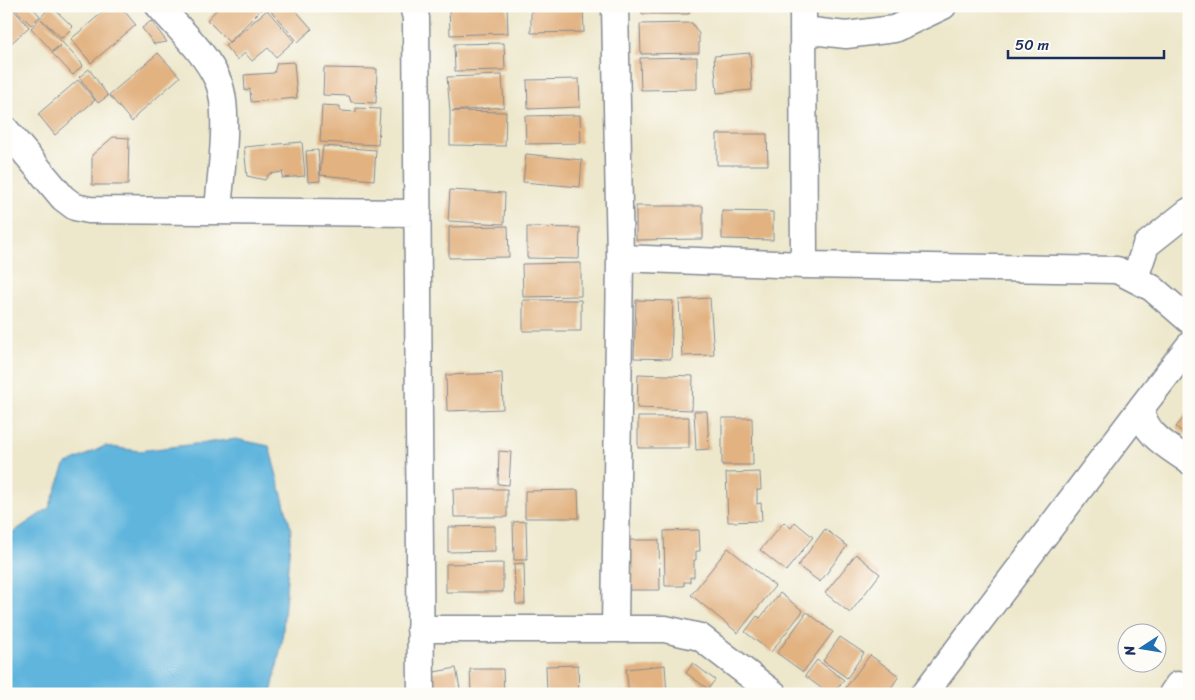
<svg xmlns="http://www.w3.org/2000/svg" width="1195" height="700" font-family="Sriracha,sans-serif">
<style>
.water{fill:#61b5dd;stroke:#3e729e}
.building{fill:#e2b281}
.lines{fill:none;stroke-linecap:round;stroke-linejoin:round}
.minor-casing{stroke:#848b94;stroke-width:29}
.minor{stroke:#fff;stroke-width:26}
</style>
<rect width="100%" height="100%" fill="#fdfcf7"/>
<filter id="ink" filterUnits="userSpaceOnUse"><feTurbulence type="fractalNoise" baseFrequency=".02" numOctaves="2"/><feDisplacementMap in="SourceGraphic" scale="10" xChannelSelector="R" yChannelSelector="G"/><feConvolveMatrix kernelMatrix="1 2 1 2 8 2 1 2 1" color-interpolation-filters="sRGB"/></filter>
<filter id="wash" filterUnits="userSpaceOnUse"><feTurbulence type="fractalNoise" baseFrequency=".0096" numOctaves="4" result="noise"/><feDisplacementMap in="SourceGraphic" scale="20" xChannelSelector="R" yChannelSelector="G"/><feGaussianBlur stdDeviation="1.12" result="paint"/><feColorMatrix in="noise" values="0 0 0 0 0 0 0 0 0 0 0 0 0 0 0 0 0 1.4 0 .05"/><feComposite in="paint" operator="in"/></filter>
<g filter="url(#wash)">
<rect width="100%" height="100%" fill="#ede7cb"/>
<path class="water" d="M236 439 269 446 291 529 282 642 271 694H6V537L49 508 65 465 105 446 139 451Z"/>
<g id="blocks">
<path class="building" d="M6 6H10L29 27 6 48Z
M12 6H31L40 16 31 25Z
M51 6 73 27 62 38 41 19 83 65 73 75 52 53 61 45 52 51 31 28Z
M110 6H120L136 25 91 63 71 39Z
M220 6H262L263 8 229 42 207 20Z
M272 6H292L312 29 298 42 269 9Z
M449 6H507L508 33 450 35Z
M531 6H583L584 32 531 33Z
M642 6H689V14H642Z
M267 10 294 41 276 57 268 48 252 61 245 53 237 60 225 46Z
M151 21 167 42 154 44 142 28Z
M692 23 699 34V53L641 54 640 24Z
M504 43 505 70 455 71 454 44Z
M158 53 180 77 137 115 132 122 109 95Z
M750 53 752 90 717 93 714 56Z
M697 57V89L641 90 640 58Z
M294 62 297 98 251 102 250 89 245 91 244 75 274 73 277 63Z
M324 68 377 69 376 103 351 102 349 96 323 95Z
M89 69 108 96 98 103 79 77Z
M502 75 504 107 452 111 506 112 505 146 450 145V111L447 77Z
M579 79 580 107 528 109 527 80Z
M78 80 95 100 55 135 38 114Z
M322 105 340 106V111L356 112V108L380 109 378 145 320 142Z
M580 115 581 143 526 144 525 116Z
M717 134H767L768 165H717Z
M113 137 129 138 128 185H92V155Z
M302 142 305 176 282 178 283 172 269 174 265 180 247 176 244 147Z
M323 146 376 150 374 180 320 175V181L308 182 306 151 318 150 320 175Z
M526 154 582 160 580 187 523 182Z
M450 190 505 193 504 224 448 221Z
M636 206H703V239L636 240Z
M722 211 773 212V240L722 239Z
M508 226 509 257 449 258V227Z
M527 227 580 228 579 259 527 258Z
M581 263V296L523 297 522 264Z
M710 298 714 355 682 356 679 300Z
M523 300H581V331H523Z
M636 300 673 301 671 359 634 358Z
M502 373 503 409 447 411 446 375Z
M638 374 693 376 692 410 637 408Z
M694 411H707L709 449 696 450Z
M1189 411V437L1176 427Z
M638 417H689V448H638Z
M722 418H752L753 465H722Z
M499 451 511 452 509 485 498 484Z
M760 472 761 490H757V504L761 503 762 521 728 522 726 473Z
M453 489H507V517H454Z
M578 490 579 518H525V491Z
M526 521 527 560H514L513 522Z
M784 522 791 528 795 522 813 537 786 571 760 550Z
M495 526V551L448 552V527Z
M825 529 847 546 820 582 798 566Z
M699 530 700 551H696V560H694V577H690V582H684V586H665L664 531Z
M628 540H659L660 590H628Z
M728 548 775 586 738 633 691 595Z
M856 554 880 574 850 613 825 593Z
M503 563V592H446V564Z
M524 563 525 604H516L514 564Z
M780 593 803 611 771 652 745 632 757 616 760 618Z
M807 612 833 632 803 672 777 653Z
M840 637 864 653 847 678 823 661Z
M870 655 899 676 887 694H841Z
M817 660 844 680 833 694H829L805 676Z
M693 663 715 680 708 689 686 673Z
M578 665 579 694H547L546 666Z
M665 665 667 694H629L626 669Z
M456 668 461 694H433L429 673Z
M470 669H503L504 694H471Z
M672 689H702V694H673Z"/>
</g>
</g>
<g filter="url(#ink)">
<use href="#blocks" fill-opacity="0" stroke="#848b94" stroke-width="1"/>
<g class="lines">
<defs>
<path id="minor" d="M159 6C179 29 206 53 218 81 231 110 220 178 218 211
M413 6 416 18 421 694
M803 6 804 265
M803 30 846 35 894 29 943 6
M6 130 63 198 75 207 89 210 418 213
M620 258 804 265 1117 270 1152 288 1189 320
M1135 278 1146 245 1189 211
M1189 346 1141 408C1144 435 1168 446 1189 461
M615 628 620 258 615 6
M420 629H665L700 637 774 694
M924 694 1141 408
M1172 694 1178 685"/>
</defs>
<use href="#minor" class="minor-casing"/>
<use href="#minor" class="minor"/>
</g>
</g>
<rect width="1195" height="700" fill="none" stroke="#fdfcf7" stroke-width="25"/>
<g transform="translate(1142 648) rotate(258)"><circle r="24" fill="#fdfcf7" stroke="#a3aaba"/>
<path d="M0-4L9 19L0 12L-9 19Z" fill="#1f6fb2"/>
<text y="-8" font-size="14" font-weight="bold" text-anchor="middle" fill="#1b2f5e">N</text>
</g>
<path d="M1008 50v8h156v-8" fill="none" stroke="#1b2f5e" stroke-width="2.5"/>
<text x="1015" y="50" font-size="15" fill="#1b2f5e" stroke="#fdfcf7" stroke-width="4" paint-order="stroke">50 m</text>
</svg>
